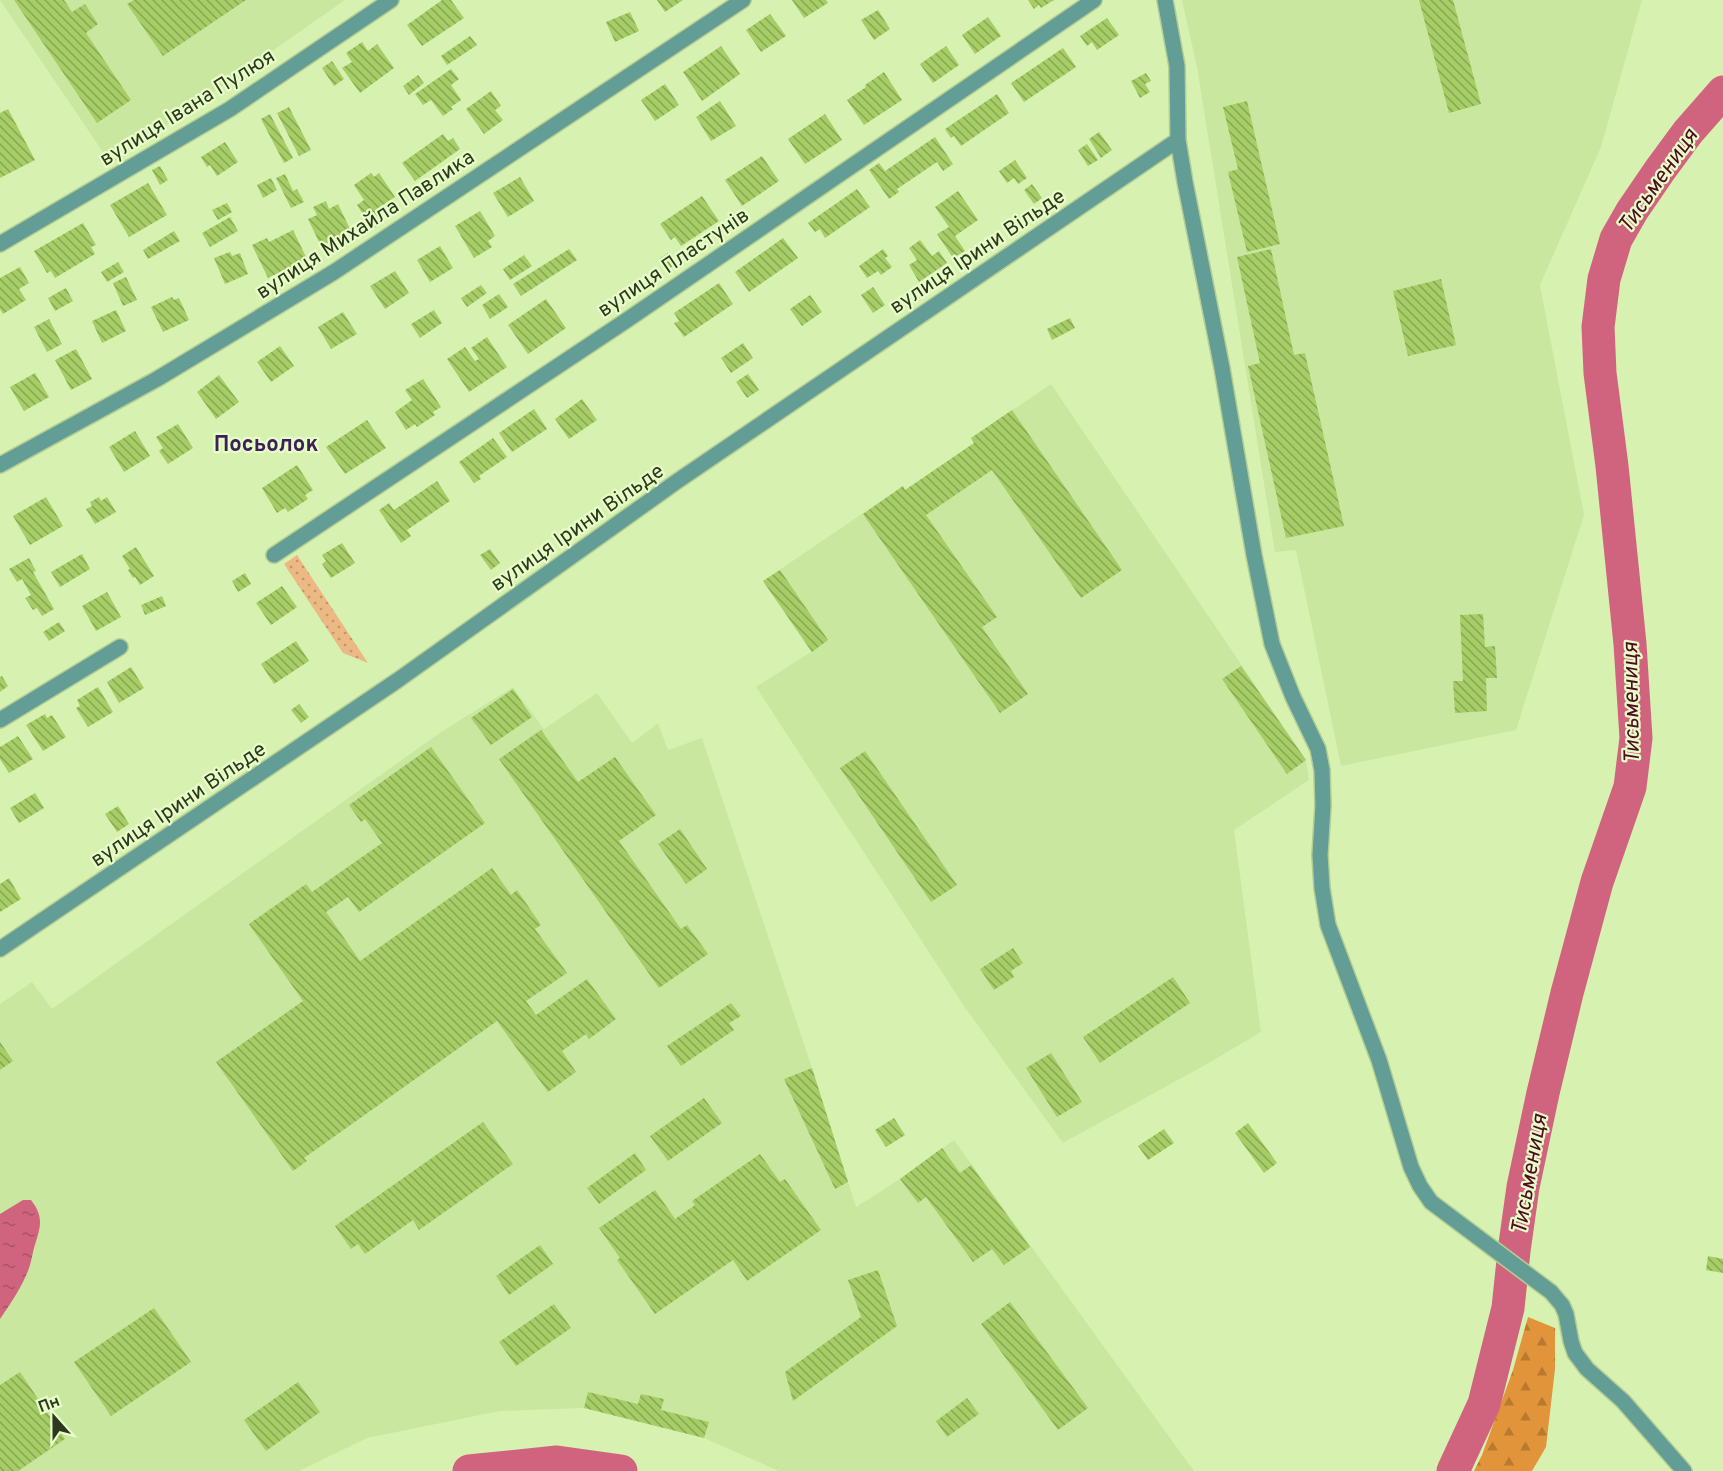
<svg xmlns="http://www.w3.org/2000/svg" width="1723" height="1471" font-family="Overpass,sans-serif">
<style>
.built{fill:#cae79f}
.grass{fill:url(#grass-dots)}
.forest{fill:url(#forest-firs)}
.water{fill:url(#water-ripples)}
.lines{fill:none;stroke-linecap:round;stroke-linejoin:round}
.river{stroke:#d0647f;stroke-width:33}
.building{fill:url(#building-back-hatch)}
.minor-casing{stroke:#b5cd93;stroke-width:18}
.minor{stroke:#629d96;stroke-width:15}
.labels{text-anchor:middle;stroke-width:4.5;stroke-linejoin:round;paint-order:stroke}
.street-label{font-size:21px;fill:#2e381e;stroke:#e7fdc8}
.water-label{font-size:22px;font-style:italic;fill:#4f0922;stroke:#e7fdc8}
.neighbourhood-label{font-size:22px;font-weight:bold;fill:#3e2058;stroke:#e7fdc8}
</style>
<defs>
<pattern id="grass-dots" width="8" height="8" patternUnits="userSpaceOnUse" patternTransform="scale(1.5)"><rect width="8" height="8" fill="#ecb884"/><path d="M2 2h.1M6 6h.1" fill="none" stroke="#c0976b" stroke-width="1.8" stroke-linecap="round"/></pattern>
<pattern id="forest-firs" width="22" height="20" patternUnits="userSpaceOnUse" patternTransform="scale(1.5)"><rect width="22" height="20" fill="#e19439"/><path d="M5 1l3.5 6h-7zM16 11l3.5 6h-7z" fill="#b77a2f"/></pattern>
<pattern id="water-ripples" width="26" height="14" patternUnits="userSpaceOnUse" patternTransform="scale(1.5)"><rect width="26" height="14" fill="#d0647f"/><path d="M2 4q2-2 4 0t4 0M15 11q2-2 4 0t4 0" fill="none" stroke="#a95367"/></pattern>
<pattern id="building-back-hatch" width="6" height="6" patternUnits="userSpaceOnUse" patternTransform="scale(1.5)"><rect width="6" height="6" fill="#a6cd66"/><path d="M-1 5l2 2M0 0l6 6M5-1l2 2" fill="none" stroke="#88a753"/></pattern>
</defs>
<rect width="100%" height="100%" fill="#d7f2b0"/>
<path class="built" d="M0 0H345L111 164Z
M1182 0H1642L1601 147 1540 285 1584 515 1516 730 1341 766 1296 550 1275 552 1197 67Z
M1051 384 1306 760 1309 780 1234 830 1261 1032 1207 1064 1063 1143 966 1009 756 687 811 652 763 581 903 486 906 490 974 443 971 438Z
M513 687 544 729 597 693 632 743 658 723 668 750 702 738 812 1068 856 1207 900 1179 954 1140 1194 1471H779L704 1438 584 1408 500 1411 367 1438 299 1471H0V1004L32 982 52 1009 441 732Z"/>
<path class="grass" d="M297 555 368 663 343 653 284 564Z"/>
<path class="forest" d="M1528 1317 1555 1328V1369L1546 1447 1532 1471H1474L1482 1455 1513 1370Z"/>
<path class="water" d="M23 1200H31C45 1218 40 1228 34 1248 32 1256 31 1263 28 1271 21 1288 11 1303 0 1319V1214Z"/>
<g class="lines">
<path class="river" d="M469 1471 557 1462 621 1471
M1453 1471 1484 1404 1508 1308 1514 1251 1523 1187 1543 1093 1567 993 1597 882 1630 787 1636 738 1630 644 1612 466 1600 373 1598 327 1604 279 1616 239 1632 211 1660 170 1688 132 1723 92"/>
</g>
<path class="building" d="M14 0H64L72 12 85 4 98 24 86 33 131 100 97 123Z
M134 0H246L163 56 127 4Z
M442 0H451L464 18 422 46 407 25Z
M657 0H683L665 12Z
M792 0H826L828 3 804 18Z
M1028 0H1054L1041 8 1039 5 1034 9Z
M1419 0H1453L1481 104 1449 113Z
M878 10 890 29 874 40 861 20Z
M630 12 639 31 615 42 606 22Z
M770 14 786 36 761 52 746 30Z
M988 17 1001 36 975 54 962 35Z
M1107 18 1119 35 1097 50 1092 42 1087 46 1080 36Z
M470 36 477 45 447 65 441 56Z
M362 42 368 51 377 44 394 68 360 93 342 68 352 62 346 53Z
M721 46 740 74 702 101 683 72Z
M946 46 959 65 933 83 920 64Z
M1063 48 1076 67 1024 102 1011 83Z
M332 61 344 79 334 86 322 68Z
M451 69 459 79 451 85 461 100 451 107 453 109 443 116 431 100 423 105 415 94Z
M884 72 902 100 864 125 847 100 866 87 865 85Z
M1146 73 1151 81 1145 84 1150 92 1140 98 1131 81Z
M418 75 424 83 409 95 403 86Z
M665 84 679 105 655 121 641 100Z
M491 91 501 106 495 110 503 120 484 134 466 109Z
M997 94 1009 113 961 146 954 136 951 138 945 129Z
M720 101 736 126 711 141 696 117Z
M1247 101 1280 244 1247 252 1228 172 1238 169 1223 107Z
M289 107 311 150 299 156 277 113Z
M8 109 35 160 0 178V113Z
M270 114 293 158 284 163 261 119Z
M825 114 842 140 805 164 788 139Z
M1099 132 1112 150 1101 158 1089 139Z
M443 134 448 141 453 138 460 149 415 181 402 163Z
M935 137 953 164 943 171 937 162 897 189 899 192 889 199 869 170 879 163 885 171Z
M225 142 238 162 217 176 210 165 207 167 201 157Z
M1087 144 1098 160 1088 166 1078 150Z
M762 156 779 181 742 206 725 180Z
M1015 160 1027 178 1018 184 1014 178 1007 183 999 171Z
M160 166 168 180 160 185 152 170Z
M371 173 374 177 379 173 395 197 375 210 383 222 373 229 357 205 364 200 354 185Z
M285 174 293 191 297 189 304 202 291 208 276 178Z
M520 177 534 201 508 217 493 193Z
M271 178 277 190 263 198 257 185Z
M148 183 167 215 129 237 110 205Z
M1032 184 1042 198 1034 204 1024 190Z
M857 189 870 207 825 238 820 229 815 232 808 223Z
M958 191 978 220 955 236 965 251 953 258 937 234 949 227 935 207Z
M702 196 719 221 681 246 675 237 671 240 660 224Z
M326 201 329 209 338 204 351 231 342 236 345 242 333 248 330 242 321 246 308 219 317 215 313 207Z
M227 203 232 212 218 220 212 210Z
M480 211 495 236 488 241 492 247 474 258 455 226Z
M230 217 238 231 210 247 202 233Z
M83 223 96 245 91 247 95 254 55 278 51 271 47 273 34 251Z
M293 230 307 259 298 263 301 268 293 272 290 267 268 278 252 245 267 238 269 242Z
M174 231 180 241 148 259 143 250Z
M783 238 798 258 749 292 735 272Z
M920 240 932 256 939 251 947 263 919 282 909 265 917 260 909 248Z
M440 246 453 268 430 282 417 260Z
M569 249 577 260 521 296 513 284Z
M883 249 888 256 885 258 892 267 881 275 878 271 867 278 859 266Z
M1271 249 1294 355 1305 353 1344 526 1286 538 1248 366 1260 363 1237 257Z
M230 252 232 256 240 253 248 274 225 284 214 258Z
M668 253 676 264 667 270 659 259Z
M524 255 532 266 510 280 503 269Z
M118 262 124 272 107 282 101 272Z
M20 267 29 283 19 289 26 300 3 314 0 309V278Z
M395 271 409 293 385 309 370 286Z
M126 277 137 300 123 306 113 283Z
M1441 279 1456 345 1408 356 1393 291Z
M719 283 733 304 684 337 674 323 679 321 674 313Z
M481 285 487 293 467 307 461 298Z
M873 287 885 305 873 313 861 295Z
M66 288 73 301 55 311 48 298Z
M499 294 508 307 490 319 482 305Z
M810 295 822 312 802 326 790 309Z
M172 297 174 300 179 298 189 320 163 332 151 307Z
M546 299 566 328 528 354 508 325Z
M116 310 126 331 102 343 92 321Z
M434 310 442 323 420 338 411 324Z
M343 312 357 334 331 349 318 327Z
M1070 318 1075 328 1052 340 1047 329Z
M49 319 62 344 47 352 34 327Z
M487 337 507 367 469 392 447 359 465 347 475 361 479 359 471 348Z
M743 343 753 358 731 373 721 358Z
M280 346 294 366 271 382 257 362Z
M76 349 92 379 71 390 55 360Z
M35 373 49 397 24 411 10 387Z
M748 374 759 390 747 398 736 382Z
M219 375 239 402 216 419 197 392Z
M423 379 441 407 433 412 435 415 417 427 415 424 406 430 395 412 412 400 405 390Z
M582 399 597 420 569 439 555 419Z
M534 409 547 429 512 452 499 433Z
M1012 410 1122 570 1081 598 992 470 926 515 997 617 982 627 1028 694 1000 713 863 514 903 486 905 490 974 443 971 438Z
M367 420 386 448 345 474 326 447Z
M178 424 193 448 168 464 159 451 163 448 156 437Z
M135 431 150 456 124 472 109 447Z
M493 438 507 457 479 476 481 479 474 483 459 462Z
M297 465 313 490 305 495 308 499 288 512 285 508 277 513 262 488Z
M437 481 450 501 407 530 411 536 401 543 379 510 389 503 394 510Z
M46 497 63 526 30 545 13 516Z
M99 497 101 501 107 497 116 512 95 524 86 509 92 506 90 502Z
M342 543 355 563 331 578 322 564 326 561 322 555Z
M136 547 154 576 140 585 135 577 133 578 128 570 130 569 122 556Z
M490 549 500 563 491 570 480 555Z
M82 554 90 569 60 587 51 572Z
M29 558 36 571 33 572 54 609 42 616 37 608 33 610 25 598 31 595 22 579 17 582 9 569Z
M780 570 828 640 812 652 763 581Z
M245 573 251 584 238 592 232 581Z
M282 586 297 607 271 625 256 603Z
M107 592 121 617 96 631 82 606Z
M162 596 166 606 145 615 141 605Z
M1483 614 1485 647 1495 646 1497 678H1486L1487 711 1455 713 1453 681H1463L1460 615Z
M59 622 65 631 49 641 43 632Z
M296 641 309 661 274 684 261 664Z
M1241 666 1306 760 1287 774 1222 679Z
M131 667 144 688 119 703 107 682Z
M2 676 8 686 0 692V677Z
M98 687 113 712 88 727 76 708 80 706 77 700Z
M513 689 532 717 491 745 471 718Z
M299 704 309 717 301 723 291 710Z
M45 714 47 718 52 715 66 737 43 751 26 725Z
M541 730 578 782 615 757 656 815 619 841 681 929 687 925 708 954 659 988 499 759Z
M18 736 33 759 9 773 0 759V747Z
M431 747 485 823 359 912 348 897 326 912 360 961 492 868 511 895 517 890 541 925 535 929 567 973 526 1001 536 1015 587 979 616 1019 589 1039 586 1034 562 1051 576 1072 548 1092 497 1021 304 1158 307 1161 293 1171 216 1062 303 1001 249 924 306 884 312 892 382 843 365 819 361 822 349 805Z
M865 751 957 885 931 902 840 768Z
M35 793 44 808 19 823 10 808Z
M118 806 129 824 117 832 105 814Z
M680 829 707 869 686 884 658 844Z
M9 878 21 899 0 912V884Z
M1013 948 1023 963 1011 971 1014 977 994 990 980 969Z
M1173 977 1190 1003 1100 1063 1083 1037Z
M731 1003 741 1016 729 1023 734 1030 681 1066 667 1046Z
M0 1042 13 1061 0 1070Z
M1051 1053 1082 1102 1057 1117 1026 1068Z
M812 1068 848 1182 835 1189 784 1079Z
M704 1098 722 1123 668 1161 650 1136Z
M894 1118 905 1135 886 1147 875 1130Z
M483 1122 513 1164 419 1230 413 1220 365 1254 358 1244 351 1249 335 1226Z
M1248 1123 1277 1163 1264 1173 1235 1133Z
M1164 1129 1174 1143 1148 1160 1138 1146Z
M942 1148 960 1173 971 1165 1030 1247 1004 1265 992 1249 973 1262 926 1197 918 1203 900 1179Z
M635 1153 646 1170 599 1204 587 1188Z
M760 1154 780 1182 785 1179 821 1230 747 1281 733 1260 655 1314 617 1260 620 1258 599 1228 655 1190 675 1219 695 1205 692 1201Z
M540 1245 553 1264 509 1295 496 1276Z
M1708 1256 1723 1259V1273L1706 1270Z
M878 1270 897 1326 793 1401 785 1372 861 1317 848 1280Z
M1010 1302 1088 1408 1058 1430 981 1324Z
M554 1304 571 1328 516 1366 499 1342Z
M154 1308 191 1362 111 1416 74 1362Z
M20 1372 65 1439 18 1471H0V1385Z
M298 1382 320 1412 266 1451 244 1420Z
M588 1392 638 1404 641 1394 664 1399 661 1410 709 1422 704 1438 584 1408Z
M967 1398 979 1414 947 1437 936 1421Z"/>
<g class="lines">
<defs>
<path id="minor" d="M1165 0 1177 66 1178 140 1185 182 1222 368 1254 555 1272 644 1293 697 1318 749 1322 770 1323 806 1320 855 1322 888 1328 925 1379 1060 1411 1167 1420 1186 1431 1202 1551 1292 1562 1305 1566 1314 1571 1341 1575 1353 1587 1369 1623 1401 1684 1471
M0 244 230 109 391 0
M0 465 157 379 334 272 743 0
M274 555 627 320 1094 0
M0 720 120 647
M0 949 398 680 676 482 1178 140"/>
</defs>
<use href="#minor" class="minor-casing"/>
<use href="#minor" class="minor"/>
</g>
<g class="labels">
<g class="street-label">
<text transform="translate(187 107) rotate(-32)" y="7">вулиця Івана Пулюя</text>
<text transform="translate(365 224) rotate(-33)" y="7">вулиця Михайла Павлика</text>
<text transform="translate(977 251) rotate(-34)" y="7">вулиця Ірини Вільде</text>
<text transform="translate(673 262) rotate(-34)" y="7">вулиця Пластунів</text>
<text transform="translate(577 527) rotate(-35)" y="7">вулиця Ірини Вільде</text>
<text transform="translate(178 804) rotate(-34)" y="7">вулиця Ірини Вільде</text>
</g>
<g class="water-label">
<text transform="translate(1657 180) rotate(-55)" y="8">Тисьмениця</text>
<text transform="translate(1630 703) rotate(-91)" y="8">Тисьмениця</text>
<text transform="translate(1528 1174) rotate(-80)" y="8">Тисьмениця</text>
</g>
<g class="neighbourhood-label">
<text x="266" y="451">Посьолок</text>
</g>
</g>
<g transform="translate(54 1417) rotate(339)" stroke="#e7fdc8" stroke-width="4.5" paint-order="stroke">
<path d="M0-4.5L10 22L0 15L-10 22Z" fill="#2e381e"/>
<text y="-9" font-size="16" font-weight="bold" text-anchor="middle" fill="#2e381e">Пн</text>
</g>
</svg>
